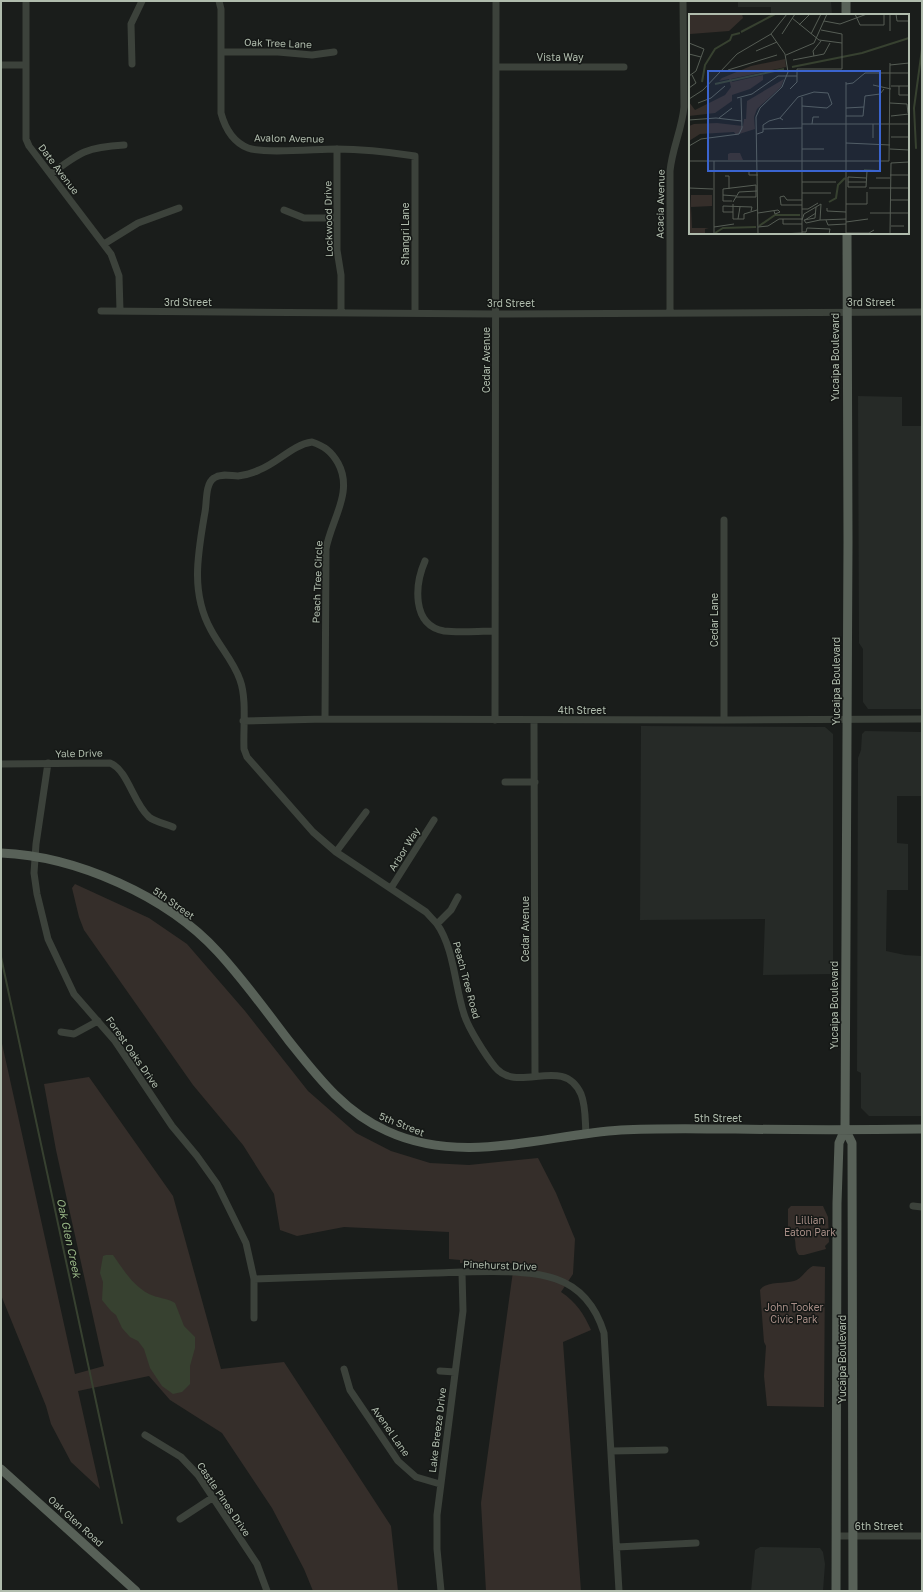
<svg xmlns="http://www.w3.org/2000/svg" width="923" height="1592" font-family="'Golos Text',sans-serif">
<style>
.built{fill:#262a27}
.green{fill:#352e2a}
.water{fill:#374130}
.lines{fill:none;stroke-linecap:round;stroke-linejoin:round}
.stream{stroke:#374130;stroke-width:2}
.minor{stroke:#3c423b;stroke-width:7}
.major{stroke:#586158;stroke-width:9}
.labels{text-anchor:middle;stroke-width:3;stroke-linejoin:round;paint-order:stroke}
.street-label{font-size:10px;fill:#b0bcad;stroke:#151816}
.park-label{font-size:10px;fill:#a68c85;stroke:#151816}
.water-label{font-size:11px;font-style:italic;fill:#98b686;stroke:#151816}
.inset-river{fill:none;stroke:#374130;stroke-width:2}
.inset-road{fill:none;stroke:#565d55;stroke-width:1}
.view{fill:#3a64cf;fill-opacity:0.15;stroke:#3a64cf;stroke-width:2}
.inset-edge{fill:none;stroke:#b0bcad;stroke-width:2}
</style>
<rect width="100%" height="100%" fill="#1a1d1b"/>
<path class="built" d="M738 1H831L832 15H771V7H738Z
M858 396 902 397V426H922V709H868L863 702V649L859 643Z
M641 726 825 727 833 734V974L763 975 765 919 640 920Z
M865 731 922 732V796H897V843L908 844V890H887L886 951 905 955 922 956V1116H869L861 1108V1073L857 1071 858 758 861 750 862 734Z
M760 1547 820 1548 823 1552 825 1564 823 1591H751L755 1550Z"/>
<path class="green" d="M75 884 149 918 187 944 245 1011 308 1091 356 1133 391 1151 430 1163 469 1165 538 1158 556 1193 575 1239 573 1274 561 1292C576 1302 584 1314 591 1330L563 1342 581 1591H486L481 1503 514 1264 506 1262 460 1263V1260L449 1259V1232L344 1227 297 1236 280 1230 274 1194 243 1145 193 1085 84 930 79 917 72 888Z
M1 1039 75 1374 104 1366 56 1150 44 1084 89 1077 173 1196 221 1369 284 1362 391 1526 398 1591H313L304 1569 272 1508 222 1433 170 1400 149 1376 78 1391 100 1489 71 1462 51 1424 46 1406 1 1295Z
M823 1206 828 1217 829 1242 825 1246 826 1249 804 1255H799C792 1247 800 1238 788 1230V1209L791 1206Z
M813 1266 825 1267 824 1407 767 1406 764 1376 766 1346 764 1342 760 1290C765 1281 784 1284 794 1281 802 1279 805 1270 813 1266Z"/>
<path class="water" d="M106 1255H113C123 1269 132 1285 149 1294 157 1298 167 1298 175 1303L184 1326 195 1337V1348L190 1366V1384L182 1392 173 1394 162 1386 150 1368 144 1349 138 1341 130 1337 122 1328 116 1315 111 1311 102 1300 103 1282 100 1273 103 1256Z"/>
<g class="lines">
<path class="stream" d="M916 148 914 108 922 49
M1 957 122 1523"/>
<path class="minor" d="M26 1V139L29 146 111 254 119 276 120 311
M219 1 221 9V113C225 128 233 142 248 148 264 154 316 149 336 149 362 149 389 152 415 156V312
M221 52H278L312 55 334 52
M132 64 131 24 142 1
M1 65H25
M497 67H624
M337 149V250L341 275V312
M51 174C80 152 87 147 124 145
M284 210 304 218H337
M104 244 138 223 179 208
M101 311 496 314 922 312
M670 312V171C672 149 682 129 684 107L683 1
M724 520V720
M425 561C415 584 411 625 444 631 460 633 478 631 495 631
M325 719 326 549C331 520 354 492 338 463 331 451 324 446 312 442 292 445 278 463 259 470 253 473 245 475 238 476 231 476 221 473 214 478 205 484 207 502 205 512 198 553 190 592 211 630 220 647 234 662 240 680 247 699 243 728 244 749L247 757 313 832 336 852 426 912 437 924
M495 720 496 1
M534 720 535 1076
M243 721 325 719 724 720 922 719
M48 763 36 844 34 873 37 894 48 939 74 994 115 1041 172 1126 197 1156 217 1184 246 1243 254 1279V1318
M1 764 110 763C128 770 133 803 149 817 155 822 166 824 173 827
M505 782H535
M336 852 366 812
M391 888 434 820
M458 897 451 910 437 924C454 948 455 987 464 1014 468 1028 486 1056 495 1067 518 1095 563 1054 581 1094 586 1106 585 1121 586 1134
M61 1032 74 1034 98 1021
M913 1206 922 1207
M254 1279C314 1277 375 1275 435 1273 468 1272 526 1268 556 1279 582 1288 596 1307 604 1333L619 1591
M344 1369 350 1390 398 1461 416 1477 440 1484
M440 1371 455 1372
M145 1435 181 1457 198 1475 257 1564 267 1591
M611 1451 665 1450
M180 1519 212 1498
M837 1536H922
M617 1547 696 1543
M441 1591 437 1549V1515L463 1311 462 1273"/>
<path class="major" d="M846 1V15
M1 853C76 856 167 896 218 952 243 979 266 1011 289 1041 317 1076 344 1112 387 1131 463 1166 543 1135 621 1130 659 1128 698 1129 735 1129 798 1130 860 1130 922 1129
M845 1129 852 1143 853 1591
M1 1469 136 1591
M836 1591 837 1203 839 1143 845 1129 848 542 847 233"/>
</g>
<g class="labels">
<g class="street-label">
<text transform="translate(278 43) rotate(2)" y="4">Oak Tree Lane</text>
<text x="560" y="61">Vista Way</text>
<text transform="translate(289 138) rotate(1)" y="4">Avalon Avenue</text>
<text transform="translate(59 169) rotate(53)" y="4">Date Avenue</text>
<text transform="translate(660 204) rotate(-89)" y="4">Acacia Avenue</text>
<text transform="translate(328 219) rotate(-91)" y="4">Lockwood Drive</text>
<text transform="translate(405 234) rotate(-90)" y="4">Shangri Lane</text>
<text x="188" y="306">3rd Street</text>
<text x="871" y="306">3rd Street</text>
<text x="511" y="307">3rd Street</text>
<text transform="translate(835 357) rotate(-90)" y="4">Yucaipa Boulevard</text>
<text transform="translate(486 360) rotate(-90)" y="4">Cedar Avenue</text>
<text transform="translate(317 582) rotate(-88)" y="4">Peach Tree Circle</text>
<text transform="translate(714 620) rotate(-90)" y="4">Cedar Lane</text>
<text transform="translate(836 681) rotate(-90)" y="4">Yucaipa Boulevard</text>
<text x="582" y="714">4th Street</text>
<text transform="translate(79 753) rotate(-1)" y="4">Yale Drive</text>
<text transform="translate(404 849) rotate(-58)" y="4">Arbor Way</text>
<text transform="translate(174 903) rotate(35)" y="4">5th Street</text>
<text transform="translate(525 929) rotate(-90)" y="4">Cedar Avenue</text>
<text transform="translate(467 980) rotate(75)" y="4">Peach Tree Road</text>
<text transform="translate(834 1005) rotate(-90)" y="4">Yucaipa Boulevard</text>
<text transform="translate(133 1052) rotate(55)" y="4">Forest Oaks Drive</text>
<text x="718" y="1122">5th Street</text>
<text transform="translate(402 1124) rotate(22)" y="4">5th Street</text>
<text transform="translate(500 1265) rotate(2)" y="4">Pinehurst Drive</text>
<text transform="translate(842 1359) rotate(-90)" y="4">Yucaipa Boulevard</text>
<text transform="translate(437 1430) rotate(-83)" y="4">Lake Breeze Drive</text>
<text transform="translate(391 1431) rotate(55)" y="4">Avenel Lane</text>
<text transform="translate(224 1499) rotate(56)" y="4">Castle Pines Drive</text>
<text transform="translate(76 1521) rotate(42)" y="4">Oak Glen Road</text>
<text x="879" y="1530">6th Street</text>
</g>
<g class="park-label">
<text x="810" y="1224">Lillian<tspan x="810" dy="12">Eaton Park</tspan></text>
<text x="794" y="1311">John Tooker<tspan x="794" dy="12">Civic Park</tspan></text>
</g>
<g class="water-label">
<text transform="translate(69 1238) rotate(78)" y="4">Oak Glen Creek</text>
</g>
</g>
<g transform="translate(689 14)">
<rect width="220" height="220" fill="#1a1d1b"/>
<path d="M0 0H53L54 4 40 17 1 20ZM96 45 97 53 42 65 43 68 74 61V66L61 75 43 81V87L26 99 0 102V88L6 96 36 81 42 73 40 65 30 67 33 64 62 52ZM95 65 92 73 68 95 65 103 66 115 47 121 45 118 11 120 0 127V112L5 110 28 109 54 112 55 105H57L58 87ZM41 139H51L54 146H39V140ZM2 181H23V192L2 193 3 214H20L16 215V220H0Z" fill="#352e2a"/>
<path class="inset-river" d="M52 18 86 0M103 53 173 39 220 24M13 68 16 51 26 35 41 26 43 21 51 19M26 70 95 55M175 156 188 157M140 188 147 184 149 171 156 164M70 212 86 201H111M26 219 34 214 67 213"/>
<path class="inset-road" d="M166 0 171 11H195V0M207 0 208 7H220M103 4 130 26 153 29M135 7 151 10 178 0M110 11 121 0M201 17V0M93 20 106 0M122 20 132 0M0 29 15 35 7 57 0 62M67 37 88 28M0 40 12 43M97 41 125 29 138 0M125 42 124 37 132 27M104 46 135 40 141 29M201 51 220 49M39 56 88 41M157 70 164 69 176 59H220M184 71 202 75M202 72H220M210 72V81H220M0 74 7 69 3 61M101 75 108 68V55H153V20L132 16M113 83V220M48 84 63 80 89 62H108M0 85 14 76 48 40 82 20 98 0M9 89 22 84 36 72M201 89 218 90 219 99M157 94 175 93M157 102H174L176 82 191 80 195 75M202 102 220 100M30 104 43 94M91 104 109 83 125 78 139 79 143 90 138 94 113 92M0 106 27 104 53 107M113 110H220M123 110 124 103H130M74 115 113 114M68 120 74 118V111L80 107 91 104 94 106M202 123H220M184 124V110M157 129 201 131M0 132 12 125 50 120 53 114 52 84M113 135H135M201 135 220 136M0 147H200M25 147V220M200 147 201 49M202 149 220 148M60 156V161H69M201 161H220M36 162H40V175M177 164 159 163V173H177L178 157M187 164H201M113 168H147M159 168H177M0 174 24 175M180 174H220M113 179H142M34 181 47 182M201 186H220M43 187H34V175L67 171V183H47M44 188 50 178 68 177M44 190V205H55V200L68 196M157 190H178V178M113 191H92L91 183 95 182 98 186H113M138 194V197L157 198M113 195H119L129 189M44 198H34V192L63 193 62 197M69 199 89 196 91 198 86 200 85 197M181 199H220M49 205 51 193M94 205V210H113M113 206 115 200 132 190 131 206 157 205M115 206 126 204 127 193M115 206 117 209 131 206M116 206 127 199M137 206 139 211 157 210M157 208 179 205M202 212H215M25 213 45 210M69 213 79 212 90 205H113M113 218H117L118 214 141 215 140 220M157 219H180L185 216M69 220 67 103 71 94 93 73 99 58 96 40 82 20M91 220 113 219M157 220V68M201 220 202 149"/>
<path class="view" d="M19 57H191V157H19Z"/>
<rect width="220" height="220" class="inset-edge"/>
</g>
<rect width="923" height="1592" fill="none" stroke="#b0bcad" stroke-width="4"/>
</svg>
